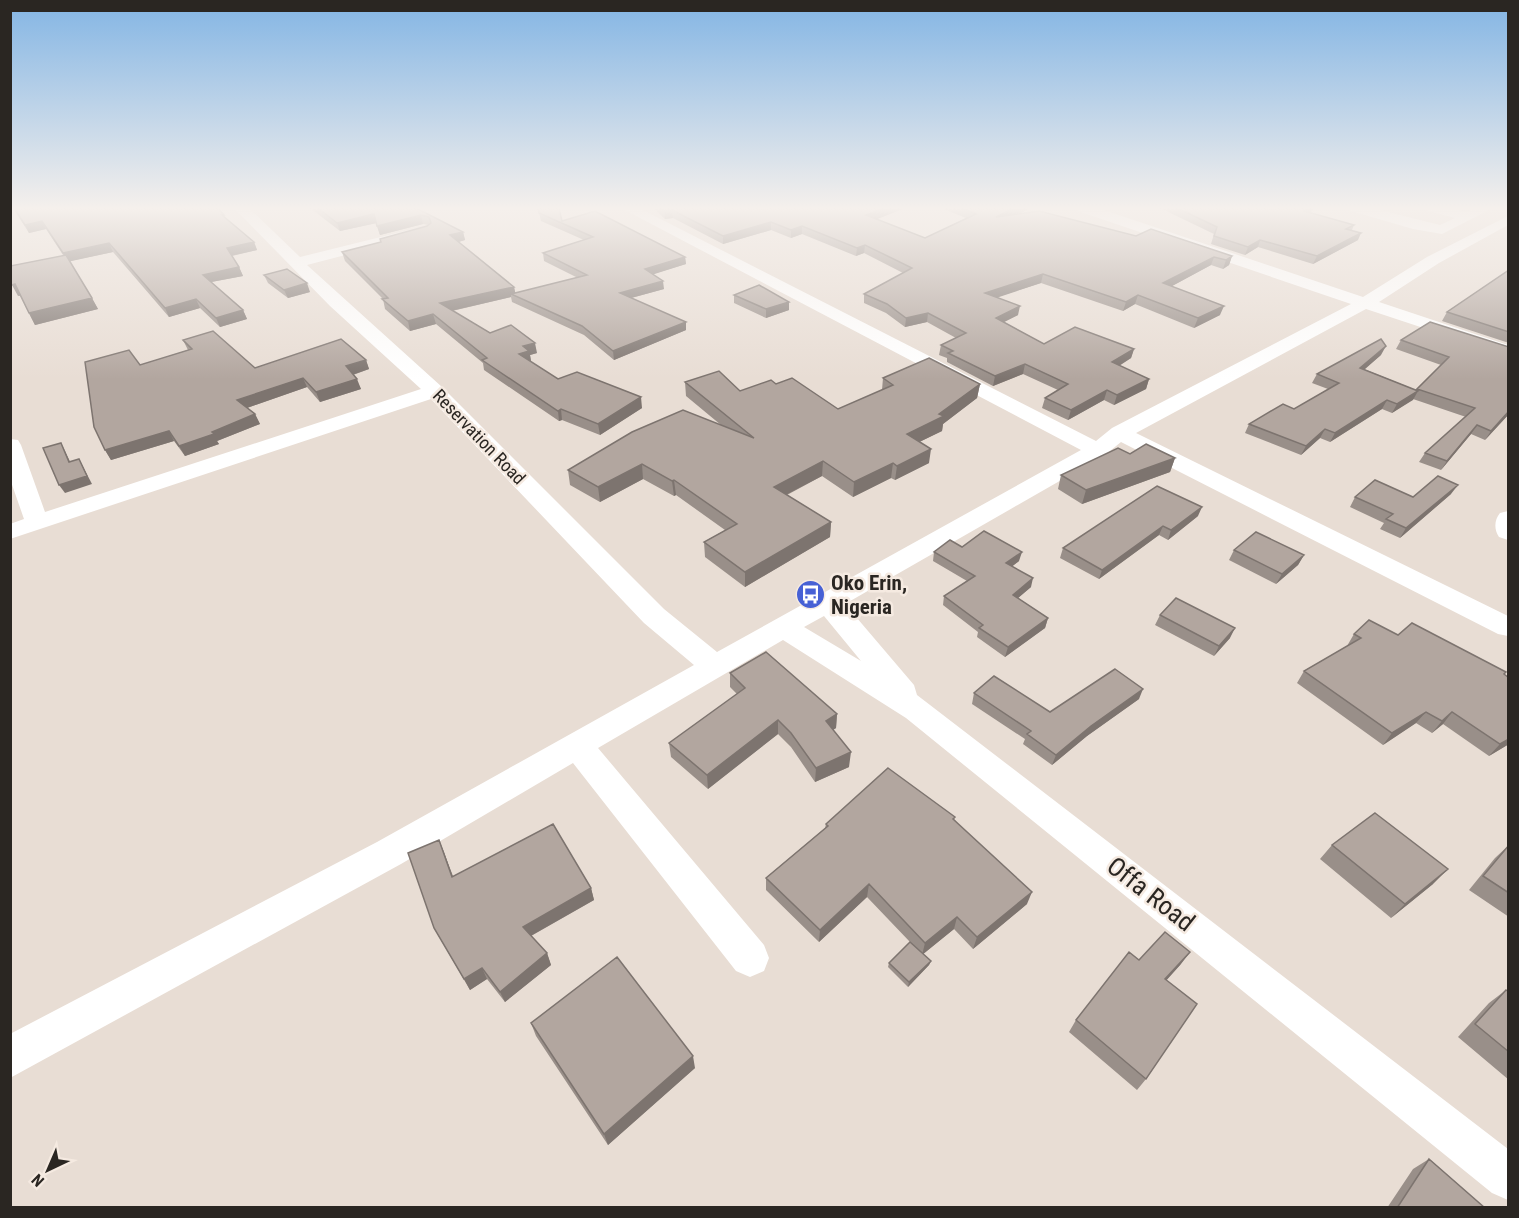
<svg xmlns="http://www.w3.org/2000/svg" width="1519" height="1218" font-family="'Roboto Condensed',sans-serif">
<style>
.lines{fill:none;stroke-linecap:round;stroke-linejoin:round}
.minor{fill:#fff;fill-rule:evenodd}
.wall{fill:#998f89}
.shaded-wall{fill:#7d746f}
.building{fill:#b2a69f;stroke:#7d746f;stroke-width:1.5}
.labels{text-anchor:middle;stroke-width:5;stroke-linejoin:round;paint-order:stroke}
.far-street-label{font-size:18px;fill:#2a2622;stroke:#f5eae1}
.poi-label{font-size:21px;font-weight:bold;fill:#2a2622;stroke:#f5eae1;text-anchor:start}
.near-street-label{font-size:26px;fill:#2a2622;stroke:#f5eae1}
</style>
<rect width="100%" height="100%" fill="#e8ddd4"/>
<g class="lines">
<path class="minor" d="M234 208H249L300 257 417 228 422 229 424 232 422 235 307 265 442 387 664 609 717 652 1081 450 621 208H639L1096 441 1112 428 1351 304 1078 211 1076 208H1098L1363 297 1427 257 1508 216V225L1439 263 1379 302 1508 345V356L1366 309 1136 433 1508 616V636L1498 634 1121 442 1105 455 845 604 914 685 917 695 1508 1149V1200L1492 1193 906 718 783 640 598 748 764 945 769 958 764 971 750 977 736 971 573 763 401 864 10 1078V1034L377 842 694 665 644 623 431 399 10 539V524L24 519 10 479V439L18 440 21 445 45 512 421 389 330 306ZM824 616 861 661 804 627Z
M1349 208H1372L1440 225 1455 218 1428 211 1426 208H1450L1466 212 1475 208H1493L1442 234 1413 229 1351 211Z
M1508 511V540L1499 537C1494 530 1494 520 1500 513Z"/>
</g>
<path class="wall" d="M13 208H218L226 219 254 242 257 250 232 256 239 267 243 276 211 282 243 310 247 319 220 327 200 308 169 317 113 252 70 261 98 309 35 325 20 296H18L63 255 46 229 29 233Z
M310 208H416L463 232 465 240 458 242 514 287 515 293 578 278 544 261 543 253 584 240 541 221 538 208 562 221 685 257 686 264 653 274 664 289 631 298 686 330 614 360 584 335 512 302 511 297 452 311 490 333 537 353 530 355 531 361H530L558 379 642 408 600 435 562 420 559 421 484 370 483 363 436 324 410 331 385 309 383 299 345 261 342 252 381 242 427 226 429 225 423 224 380 235 376 223 340 231Z
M653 208H905L876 219 925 238 966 218 941 208H1030L1019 214 1232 256 1229 265 1223 269 1211 265 1172 286 1220 315 1194 328 1135 304 1123 311 1041 283 997 297 1018 315 1004 322 1044 344 1134 349 1131 358 1119 366 1149 379 1146 389 1114 405 1104 400 1068 420 1042 408 1045 398 1058 390 1023 374 993 386 947 362V358L939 355 941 345 956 338 927 322 905 327 886 313 864 303V294L903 273 864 253 856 256 802 234 791 238 771 230 723 244 673 218 665 219Z
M1160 208H1314L1313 210 1309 212 1354 225 1352 230 1358 240 1313 264 1258 247 1245 255 1211 244 1214 234Z
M1509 270V343L1442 321 1447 312Z
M264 275 310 292 288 298 268 283Z
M734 295 789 310 766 318 734 303Z
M183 340 255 368 366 360 369 369 353 375 361 389 320 402 307 387 247 408 255 414 260 424 217 441 219 444 185 456 174 441 111 460 105 450 140 365 188 350Z
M1401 340 1509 347V414L1485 440 1471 434 1441 470 1419 462 1425 453 1466 417 1413 399 1392 413 1382 409 1330 442 1320 438 1301 455 1245 433 1249 424 1294 409 1328 389 1312 383 1317 374 1381 355 1364 369 1416 390 1441 365 1396 349Z
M883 378 980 384 977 398 943 424 942 431 919 442 929 463 895 480 891 478 853 497 822 476 787 495 831 522 830 537 745 587 705 557 704 542 725 530 676 495 674 496 643 479 600 502 570 485 568 470 721 425 686 396 685 382 740 391 776 384 838 409 882 390Z
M1130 454 1175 458 1170 472 1082 504 1058 489 1061 475Z
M1451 494 1400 538 1380 529 1384 523 1350 507 1355 497H1413Z
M1198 516 1168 540 1159 535 1099 579 1060 558 1063 548Z
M962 547 1019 561 1012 566 1031 587 1018 598 1048 618 1045 628 1005 657 977 637 978 632 943 605 944 596 967 581 933 561 934 552Z
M1234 550 1304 555 1298 565 1276 584 1229 560Z
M1160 615 1230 638 1214 656 1155 625Z
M1354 634 1398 635 1504 674 1509 678V744L1489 756 1443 724 1432 733 1416 723 1383 745 1297 683 1304 671 1347 646Z
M730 673 837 714 836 728 833 730 849 767 815 782 791 747 778 734 708 789 671 757 669 743 737 694 730 687Z
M974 693 1050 712 1139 699 1087 736 1052 765 1023 744 1025 739 972 704Z
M955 817 954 819 1027 904 973 949 954 929 923 954 931 961 929 965 908 987 888 967 889 963 910 942 867 897 819 942 766 890V878L825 828 826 824Z
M439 840 453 876 591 888 594 900 531 936 547 953 551 965 505 1002 487 979 470 990 434 928Z
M1332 845 1433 884 1391 918 1320 859Z
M1509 845V917L1469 890 1495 858Z
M1181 964 1166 980 1146 1079 1137 1090 1069 1032 1076 1020Z
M1506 990 1509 992V1080L1458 1037 1489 1003Z
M531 1023 695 1068 608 1145 536 1036Z
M1429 1159 1485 1208H1387L1413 1169Z"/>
<path class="shaded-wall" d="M885 208H905L865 224 866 215Z
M1015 208H1030L995 226 996 217Z
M1308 208H1314L1313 210 1301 218 1304 211Z
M672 210 673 218 665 219 664 211Z
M374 214 377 223 340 231 337 223Z
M421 215 423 224 380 235 377 226Z
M42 221 46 229 29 233 25 225Z
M771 222V230L723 244V236Z
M802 226V234L791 238V230Z
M463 232 465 240 452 244 450 235Z
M1361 233 1358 240 1313 264 1317 256Z
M1260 240 1258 247 1245 255 1248 247Z
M254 242 257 250 230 256 227 248Z
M109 243 113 252 67 262 63 253Z
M865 245 864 253 856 256 857 248Z
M1232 256 1229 265 1223 269 1226 260Z
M685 257 686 264 645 277V269Z
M1214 257 1211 265 1161 292 1163 283Z
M239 267 243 276 206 283 203 275Z
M1043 274 1041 283 984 302 985 293Z
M663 281 664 289 620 301V293Z
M307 283 310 292 288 298 284 290Z
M15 284 22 295 18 296 12 285Z
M514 287 516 296 511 294V297L442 313 440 303Z
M1138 295 1135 304 1123 311 1126 302Z
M92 298 98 309 35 325 29 313Z
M196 299 200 308 169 317 165 308Z
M789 302V310L766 318V309Z
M1020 306 1018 315 994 327 996 318Z
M1224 306 1220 315 1194 328 1198 318Z
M243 310 247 319 220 327 216 318Z
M928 313 927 322 905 327 906 318Z
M433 314 436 324 410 331 408 321Z
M686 322V330L614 360 613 351Z
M535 343 537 353 530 355 531 361 521 364 519 354 523 346Z
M1386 346 1381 355 1356 377 1360 368Z
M1134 349 1131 358 1109 372 1112 362Z
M366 360 369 369 349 376 346 366Z
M1025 364 1023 374 993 386 995 376Z
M303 378 307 387 241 410 237 400Z
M357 379 361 389 320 402 316 392Z
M1149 379 1146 389 1114 405 1117 395Z
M980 384 977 398 943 424 942 431 905 449 907 434 939 414Z
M1107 390 1104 400 1068 420 1071 410Z
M1418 391 1413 400 1392 413 1397 404Z
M641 397 642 408 600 435 598 424Z
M1387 400 1382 409 1330 442 1335 433Z
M561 409 562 420 559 421 558 411Z
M1509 411V414L1485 440 1491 431Z
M255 414 260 424 217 441 219 444 185 456 179 446Z
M1477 425 1471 434 1441 470 1447 461Z
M1325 429 1320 438 1301 455 1306 446Z
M169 431 174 441 111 460 105 450Z
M61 443 65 451 74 470 69 462Z
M931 449 929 463 895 480 897 466Z
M1175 458 1170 472 1082 504 1086 490Z
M79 459 92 484 65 493 59 485Z
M823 461 822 476 774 501V487Z
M893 463 891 478 853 497 854 482Z
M642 464 643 479 600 502 598 487Z
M674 480 676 495 674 496 672 481Z
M1458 485 1451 494 1400 538 1406 528Z
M1202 507 1198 516 1168 540 1171 530Z
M831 522 830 537 745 587V572Z
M1163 526 1159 535 1099 579 1102 570Z
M1022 552 1019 561 1004 573 1006 563Z
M1304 555 1298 565 1276 584 1282 574Z
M1033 578 1031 587 1010 605 1013 595Z
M1048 618 1045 628 1005 657 1008 647Z
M1235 628 1230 638 1214 656 1219 646Z
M1143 689 1139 699 1087 736 1052 765 1056 755 1091 726Z
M1426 712 1416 723 1383 745 1392 733Z
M1452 712 1443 724 1432 733 1442 721Z
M837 714 836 728 825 735 826 721Z
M778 720V734L708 789 707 775Z
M1509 739V744L1489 756 1500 744Z
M851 752 849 767 815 782 816 768Z
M439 840 444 852 457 889 452 877Z
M1448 869 1433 884 1391 918 1405 904Z
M869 884 867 897 819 942 820 930Z
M591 888 594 900 527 938 523 927Z
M1032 892 1027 904 973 949 977 937Z
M957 917 954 929 922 955 925 943Z
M1190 952 1181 964 1156 992 1165 979Z
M547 953 551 965 505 1002 500 992Z
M931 961 929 965 908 987 909 982Z
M482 968 487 979 470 990 464 979Z
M693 1056 695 1068 608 1145 604 1134Z"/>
<path class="building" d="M14 208H218L224 215H222L254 242 227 248 239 267 203 275 243 310 216 318 196 299 165 308 109 243 63 253 42 221 25 225Z
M318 208H416L463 232 450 235 514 287 440 303 490 333 511 325 535 343 523 346 529 351 519 354 558 379 577 372 641 397 598 424 561 409 558 411 482 360 487 358 433 314 408 321 382 299 388 298 342 252 381 242 380 239 427 226 431 223 429 217 421 215 377 226 374 214 337 223Z
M538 208H559L562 221 595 211 685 257 645 269 663 281 620 293 686 322 613 351 582 326 511 294 587 275 543 253 593 237 539 213Z
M661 208H885L866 215 925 238 976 214 962 208H1015L996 217 1039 211 1136 236 1151 229 1232 256 1226 260 1214 257 1163 283 1224 306 1198 318 1138 295 1126 302 1043 274 985 293 1020 306 996 318 1044 344 1075 327 1134 349 1112 362 1149 379 1117 395 1107 390 1071 410 1045 398 1068 384 1025 364 995 376 948 353 953 351 941 345 966 333 928 313 906 318 887 304 864 294 912 268 865 245 857 248 802 226 791 230 771 222 723 236 672 210 664 211Z
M1177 208H1308L1304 211 1354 225 1346 229 1361 233 1317 256 1260 240 1248 247 1214 236 1217 227Z
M66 255 92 298 29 313 15 284 12 285 10 282V266Z
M287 269 307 283 284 290 264 275Z
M1509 270V332L1447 312Z
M759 285 789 302 766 309 734 295Z
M1430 322 1509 347V411L1491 431 1477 425 1447 461 1425 453 1475 408 1417 389 1449 357 1401 340Z
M213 331 255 368 341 339 366 360 346 366 357 379 316 392 303 378 237 400 255 414 212 432 214 434 179 446 169 431 105 450 94 427 85 362 129 350 140 365 192 349 183 340Z
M1381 339 1386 346 1360 368 1418 391 1397 404 1387 400 1335 433 1325 429 1306 446 1249 424 1283 404 1294 409 1339 383 1317 374Z
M929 358 980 384 939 414 944 416 907 434 931 449 897 466 893 463 854 482 823 461 774 487 831 522 745 572 704 542 737 524 674 480 672 481 642 464 598 487 568 470 632 432 683 410 754 438 685 382 719 371 740 391 771 380 776 384 792 378 838 409 893 385 883 378Z
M61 443 69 462 79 459 87 476 59 485 43 448Z
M1146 444 1175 458 1086 490 1061 475 1118 448 1130 454Z
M1438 476 1458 485 1406 528 1386 519 1393 514 1355 497 1375 480 1413 497Z
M1157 486 1202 507 1171 530 1163 526 1102 570 1063 548Z
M984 531 1022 552 1006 563 1033 578 1013 595 1048 618 1008 647 979 628 983 625 944 596 975 576 934 552 950 540 962 547Z
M1256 532 1304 555 1282 574 1234 550Z
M1176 598 1235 628 1219 646 1160 615Z
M1369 620 1398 635 1412 623 1506 672 1504 674 1509 678V739L1500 744 1452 712 1442 721 1426 712 1392 733 1304 671 1361 638 1354 634Z
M766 652 837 714 826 721 851 752 816 768 791 733 778 720 707 775 669 743 745 688 730 673Z
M1115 669 1143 689 1091 726 1056 755 1027 734 1031 731 974 693 994 676 1050 712Z
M888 768 955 817 953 819 1032 892 977 937 957 917 925 943 869 884 820 930 766 878 828 826 826 824Z
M1375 813 1448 869 1405 904 1332 845Z
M553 824 591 888 523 927 547 953 500 992 482 968 464 979 434 928 408 853 439 840 452 877Z
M1509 845V893L1483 876Z
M1165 932 1190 952 1165 979 1197 1004 1146 1079 1076 1020 1129 952 1139 960Z
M910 942 931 961 909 982 889 963Z
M617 957 693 1056 604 1134 531 1023Z
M1506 990 1509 992V1052L1475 1024Z
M1429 1159 1485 1208H1397Z"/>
<linearGradient id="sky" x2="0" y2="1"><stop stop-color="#83b5e4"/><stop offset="0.55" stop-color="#f5f0ec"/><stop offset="1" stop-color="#f5f0ec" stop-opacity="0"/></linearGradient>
<rect width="1519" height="379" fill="url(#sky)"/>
<defs>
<symbol id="bus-disc" viewBox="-11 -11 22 22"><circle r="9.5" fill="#4761d5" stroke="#f5eae1"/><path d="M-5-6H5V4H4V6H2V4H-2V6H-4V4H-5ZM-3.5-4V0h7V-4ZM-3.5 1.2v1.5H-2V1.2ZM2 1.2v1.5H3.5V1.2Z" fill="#fff"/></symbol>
</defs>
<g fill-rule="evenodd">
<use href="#bus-disc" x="794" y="578" width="33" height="33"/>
</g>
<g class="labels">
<g class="far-street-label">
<text transform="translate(479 437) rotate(46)" y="6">Reservation Road</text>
</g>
<g class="poi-label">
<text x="831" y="590">Oko Erin,<tspan x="831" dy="24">Nigeria</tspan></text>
</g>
<g class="near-street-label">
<text transform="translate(1151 894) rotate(38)" y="9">Offa Road</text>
</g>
</g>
<rect width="1519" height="1218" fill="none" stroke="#2a2622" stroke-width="24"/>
<g transform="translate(48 1170) rotate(224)" stroke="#f5eae1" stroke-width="4.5" paint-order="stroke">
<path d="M0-4.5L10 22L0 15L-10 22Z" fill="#2a2622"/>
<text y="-9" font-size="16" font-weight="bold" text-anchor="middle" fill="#2a2622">N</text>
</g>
</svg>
